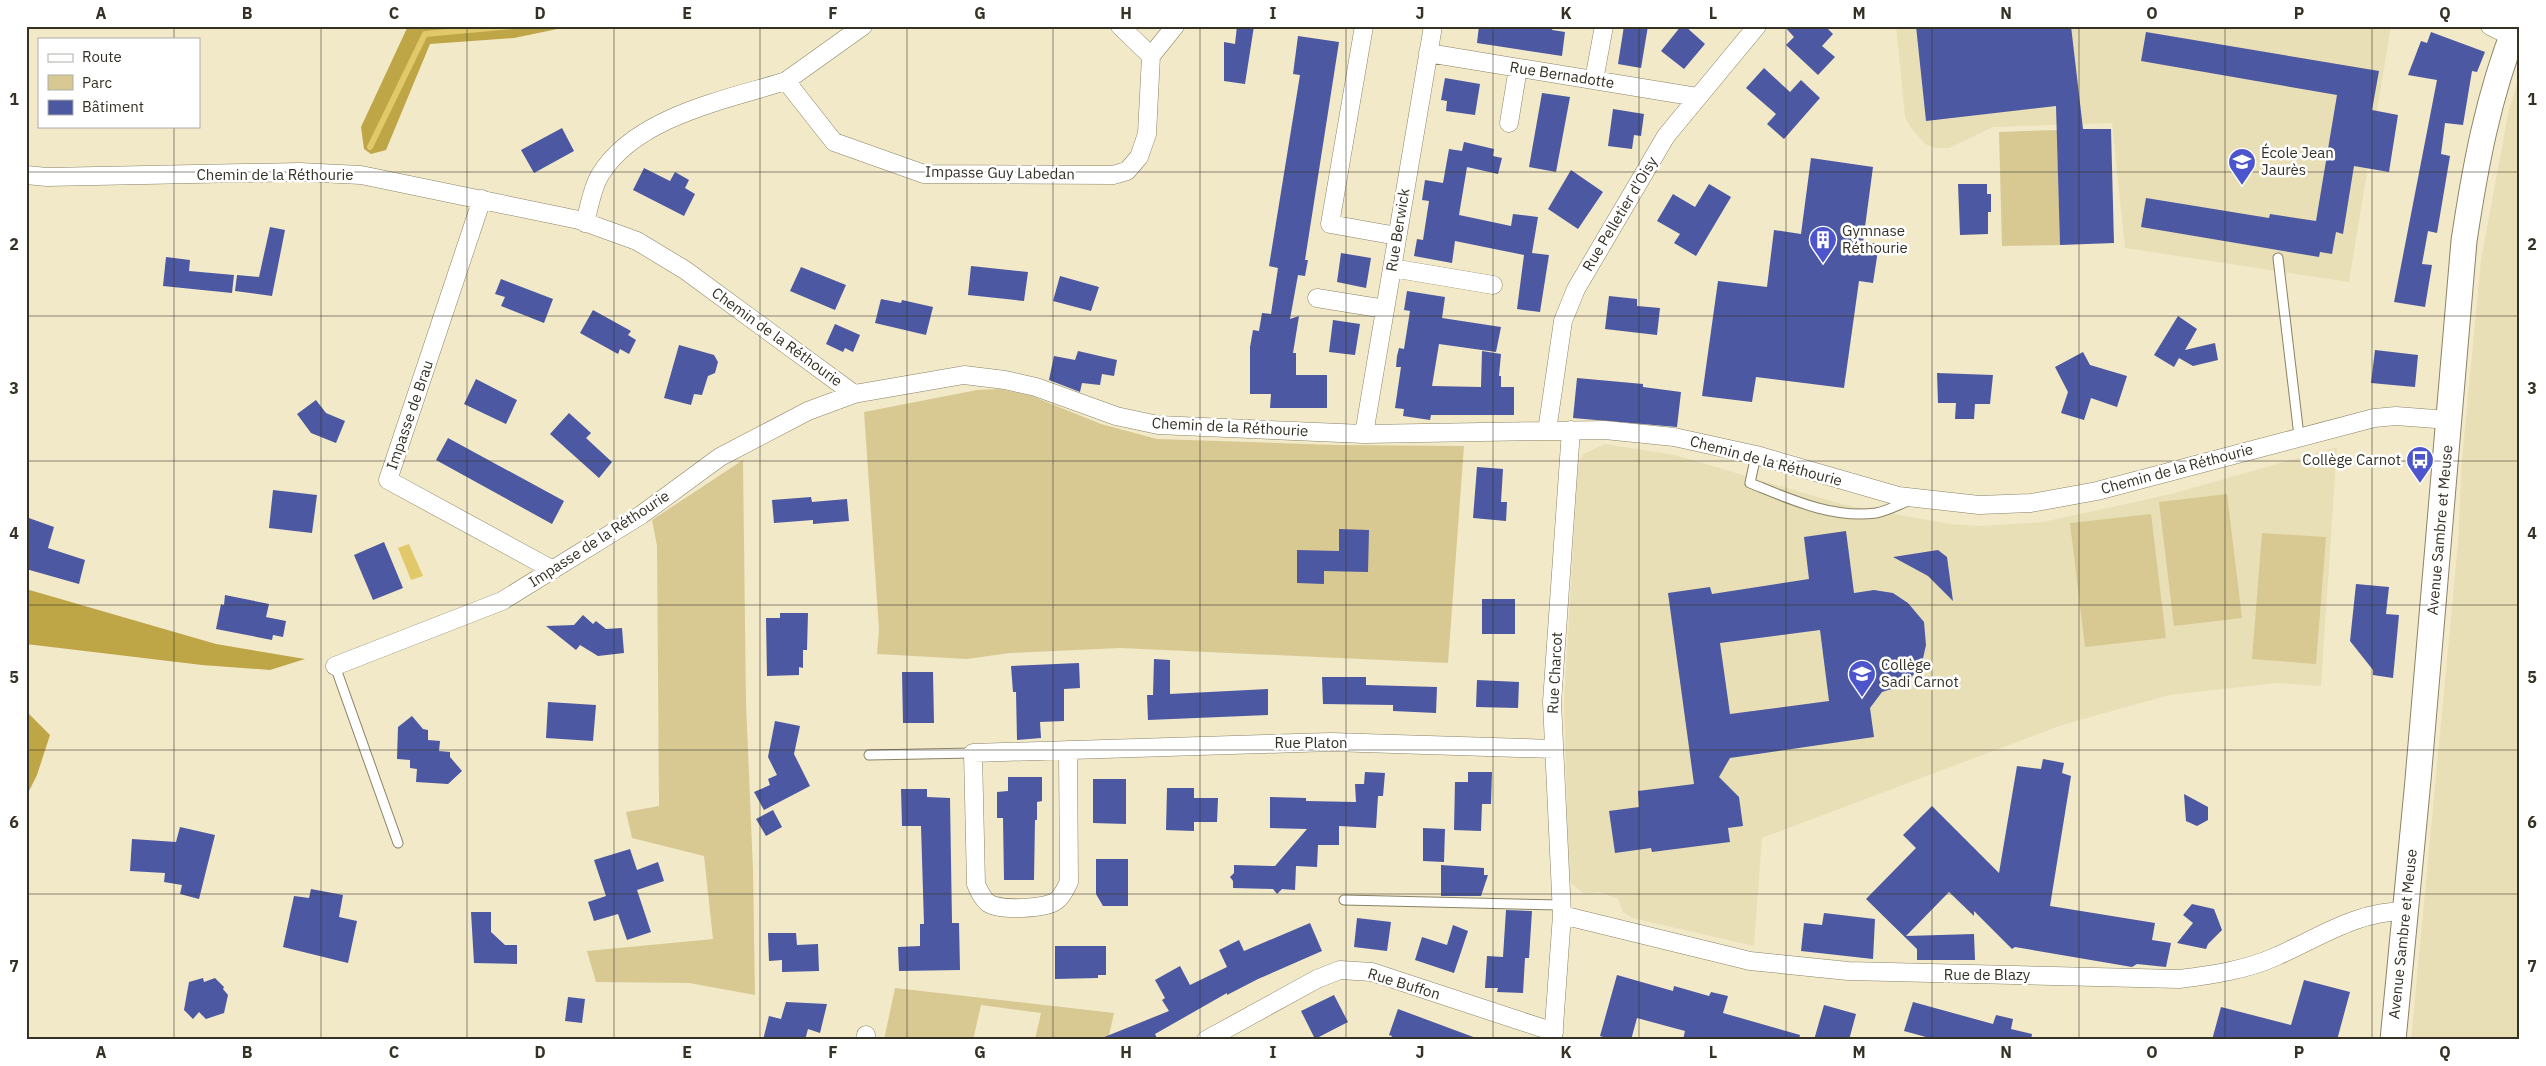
<svg xmlns="http://www.w3.org/2000/svg" width="2546" height="1066" font-family="'IBM Plex Sans',sans-serif">
<style>
.built{fill:#e9dfb7}
.green{fill:#d8c993}
.forest{fill:#bea646}
.water{fill:#e1c86a}
.lines{fill:none;stroke-linecap:round;stroke-linejoin:round}
.stream{stroke:#e1c86a;stroke-width:6}
.building{fill:#4c58a1;fill-rule:evenodd}
.lane-casing{stroke:#8a8365;stroke-width:11}
.street-casing{stroke:#8a8365;stroke-width:19}
.secondary-casing{stroke:#8a8365;stroke-width:27}
.lane{stroke:#fff;stroke-width:9}
.street{stroke:#fff;stroke-width:18}
.secondary{stroke:#fff;stroke-width:25}
.grid{fill:none;stroke:#353125;stroke-width:1;stroke-opacity:0.55}
.labels{text-anchor:middle;stroke-width:5;stroke-linejoin:round;paint-order:stroke}
.street-label{font-size:15px;fill:#353125;stroke:#fff}
.poi-label{font-size:15px;fill:#353125;stroke:#fff;text-anchor:start}
.neatline{fill:none;stroke:#353125;stroke-width:2}
.grid-label{font-size:16px;text-anchor:middle;font-weight:bold;fill:#353125}
</style>
<rect width="100%" height="100%" fill="#f2e9c9"/>
<path class="built" d="M1896 26H2391L2349 282 2125 248 2112 123 1993 127 1949 148H1936L1925 144 1911 128 1905 117Z
M2520 75V1040H2411L2458 543 2462 459 2481 260 2509 109Z
M1605 444 1675 455 1845 505 1950 524 1980 526 2043 522 2171 494 2337 447 2321 686 2276 683 2169 695 2062 725 1762 838 1754 946 1632 918 1623 912 1618 899 1600 892 1585 894 1569 882 1564 701 1578 466 1583 454Z"/>
<path class="green" d="M2057 130 2060 245 2002 246 1999 132Z
M1000 389 1032 396 1101 424 1157 439 1336 445 1464 446 1448 663 1121 648 1010 653 967 659 877 654 879 629 864 412 977 390Z
M743 460 746 703 753 870 755 995 689 983 596 982 587 951 713 939 704 856 632 838 626 812 659 806 657 546 652 520Z
M2227 494 2242 618 2174 626 2159 502Z
M2151 514 2166 638 2085 647 2070 523Z
M2262 533 2326 537 2316 664 2252 659Z
M895 988 1114 1013 1108 1040H1035L1041 1013 981 1005 973 1040H884Z"/>
<path class="forest" d="M408 26H572L514 38 430 44 386 150 371 154 364 149 361 127Z
M26 589 216 644 305 659 270 670 202 665 26 644Z
M26 711 50 735 37 775 26 797Z"/>
<path class="water" d="M409 544 423 576 411 580 398 548Z"/>
<g class="lines">
<path class="stream" d="M370 147 425 34 513 26"/>
</g>
<path class="building" d="M1237 26H1254L1245 84 1224 81V42L1235 44Z
M1479 26H1553L1552 30 1565 32 1562 56 1477 43Z
M1624 26H1648L1641 68 1618 64Z
M1681 26H1685L1705 44 1684 69 1661 51Z
M1784 26H1825L1833 34 1822 46 1835 57 1818 75 1786 45 1794 37Z
M1916 26H2071L2083 129H2111L2114 243 2060 245 2056 106 1926 121Z
M2146 32 2379 71 2372 110 2398 115 2389 172 2354 166 2343 234 2336 232 2332 254 2320 252 2319 257 2141 227 2146 198 2269 218 2270 214 2316 221 2337 95 2141 61Z
M2431 32 2485 52 2477 72 2472 71 2463 125 2445 123 2441 154 2450 156 2437 233 2428 231 2422 264 2432 265 2425 307 2394 302 2437 80 2408 75 2421 41 2427 43Z
M1298 36 1339 42 1305 260H1308L1305 276 1298 275 1290 319 1299 316 1293 353H1296V375H1327V408H1270L1271 394H1250V347L1253 330 1259 331 1262 313 1271 314 1278 268 1269 266 1300 75 1293 74Z
M1764 68 1790 92 1801 80 1820 98 1784 139 1767 124 1776 114 1746 88Z
M1445 78 1480 84 1475 115 1446 111 1447 101 1441 100Z
M1542 93 1570 97 1556 172 1529 167Z
M1613 109 1644 114 1641 136 1634 135 1632 149 1608 146Z
M562 128 574 151 534 173 521 150Z
M1464 142 1494 149 1493 156 1502 158 1498 174 1467 167 1459 215 1511 226 1513 214 1538 217 1532 253 1549 255 1540 312 1517 309 1524 255 1455 241 1452 263 1414 256 1417 239 1423 240 1429 201 1422 200 1425 180 1443 183 1449 149 1462 151Z
M1811 158 1873 167 1863 242 1879 244 1873 283 1859 281 1844 388 1756 377 1752 402 1702 396 1718 281 1767 287 1774 230 1801 234Z
M644 168 670 181 675 172 689 180 685 188 695 194 684 216 633 190Z
M1571 170 1603 192 1578 229 1548 209Z
M1709 184 1731 197 1696 256 1674 243 1680 234 1657 221 1673 194 1695 207Z
M1958 184H1987V194H1991V212H1988V234L1960 235Z
M270 227 285 230 272 296 235 291 237 275 259 277Z
M1341 253 1371 258 1366 288 1337 282Z
M166 257 190 260 189 271 234 275 232 293 163 286Z
M971 266 1028 272 1024 301 968 295Z
M801 267 846 285 835 310 790 291Z
M1060 276 1099 287 1091 311 1053 301Z
M501 279 553 299 544 323 501 306 505 297 495 294Z
M1407 291 1445 297 1442 318 1501 327 1496 352 1439 344 1432 386 1481 387 1482 351 1501 354 1499 376H1501V387H1514V415H1431L1430 420 1403 416 1404 409 1395 408 1401 367H1396L1397 356 1399 348 1404 349 1410 311 1404 310Z
M1609 296 1637 299V306L1660 308 1657 335 1605 329Z
M881 299 901 303 902 300 933 307 926 335 875 323Z
M593 310 631 331 628 335 636 340 629 354 620 349 618 354 580 333Z
M2178 316 2197 329 2185 350 2215 343 2218 360 2193 366 2179 358 2174 367 2154 355Z
M1333 320 1360 324 1355 355 1329 352Z
M835 324 860 335 853 352 845 348 843 352 826 344Z
M679 345 714 355 718 362 715 373 708 376 702 395 694 394 691 405 664 398Z
M2375 350 2418 355 2415 387 2371 383Z
M1078 351 1117 360 1114 376 1102 374 1100 385 1082 383 1080 392 1049 380 1054 356 1075 360Z
M2083 352 2090 365 2127 376 2117 407 2091 398 2084 420 2061 413 2068 392 2055 367Z
M1937 373 1993 375 1990 404H1975L1974 419H1955L1956 403H1938Z
M1577 378 1643 384V387L1681 392 1677 427 1573 418Z
M476 379 517 400 506 424 464 404Z
M316 400 326 413 345 421 336 443 311 433 297 414Z
M569 413 591 433 586 438 612 462 599 478 550 434Z
M448 438 564 501 552 524 436 460Z
M1477 467 1503 469 1501 502H1507L1506 521 1473 518Z
M273 490 317 495 312 533 269 528Z
M811 497 812 502 847 499 849 521 813 524V520L774 523 772 500Z
M26 517 54 527 48 548 85 560 79 584 26 569Z
M1339 529 1369 530 1368 572 1324 571V584L1297 583V550L1339 551Z
M1846 531 1854 593 1874 590 1893 593 1908 603 1924 622 1926 645 1922 663 1911 678 1898 687 1882 692 1870 708 1874 737 1730 758 1719 777 1739 797 1743 826 1728 828 1730 842 1652 852 1651 848 1615 853 1609 811 1639 807 1638 791 1694 784 1668 593 1710 587 1712 594 1809 579 1804 537ZM1820 630 1829 701 1730 714 1720 643Z
M384 542 403 588 373 600 354 555Z
M1938 550 1947 557 1953 601 1928 576 1893 557Z
M2356 584 2389 587 2386 614 2399 615 2393 678 2373 675V670L2350 641Z
M225 595 269 604 266 617 286 621 283 637 273 635 272 640 216 629 221 604 224 605Z
M1482 599H1515V634H1482Z
M780 613H808L807 650H803V668L799 667V675L767 676 766 618H780Z
M583 615 593 624 596 621 606 629 622 628 624 653 598 656 580 645 576 650 546 626 574 625Z
M1154 659 1170 660V694L1268 689V715L1148 720 1147 695H1153Z
M1079 663 1080 688 1064 689V721L1040 722 1041 738 1017 740 1016 692H1013L1011 666Z
M902 672H933L934 723H903Z
M1322 677H1366V685L1437 687 1436 713 1393 711V705L1323 704Z
M1477 680 1519 682 1518 708 1476 707Z
M548 702 596 705 593 741 546 738Z
M412 716 423 729 428 730V740L440 741 439 751 450 752V757L462 771 448 784 416 782 417 769 410 768V760L397 759 398 727Z
M775 721 800 726 794 754 810 786 764 810 754 792 770 785 768 779 777 775 768 757Z
M2043 759 2064 763 2062 773 2071 776 2050 906 2155 923 2152 940 2171 943 2166 967 2137 964 2132 967 2015 947 2012 949 1974 911V916L1949 892 1906 936 1974 934 1975 960H1917V949L1866 899 1916 848 1903 835 1932 806 1999 873 2017 766 2041 769Z
M1365 772 1385 773 1383 796H1378L1376 828 1339 826V845H1318L1317 867 1296 866 1295 890 1282 889 1277 894 1273 889 1233 888V881L1230 877 1234 873V865L1275 866 1307 829 1270 828V797L1306 798V801L1356 802 1355 784H1364Z
M1468 772H1492L1491 804H1482L1481 831 1454 830 1455 782H1468Z
M1008 777H1042V801L1037 802V820H1035L1034 880H1004L1003 818H997V792L1008 791Z
M1093 779H1126V824L1093 823Z
M1167 788H1194V798H1218L1217 822H1194V831L1166 830Z
M901 789H927V797L950 798 952 923H959L960 970 899 971 898 947 920 946V924H924L921 826H902Z
M2184 794 2208 807V820L2197 826 2186 821Z
M773 810 782 827 766 836 756 819Z
M180 827 215 835 199 899 180 894 182 885 164 882 165 873 130 871 132 839 176 842Z
M1423 828 1445 829 1444 862 1423 861Z
M630 849 637 870 658 862 664 881 637 890 651 932 627 940 618 914 594 921 588 902 606 896 594 860Z
M1096 859H1128V906H1103L1096 894Z
M1441 865 1484 868V875H1488L1481 896H1441Z
M311 889 343 895 339 917 357 921 348 963 283 947 294 896 309 898Z
M2192 904 2214 909 2222 930 2208 944 2206 949 2177 943 2193 923 2183 915Z
M1506 910 1532 911 1529 958H1525L1523 993 1497 992 1498 988H1485L1487 956 1503 957Z
M471 912H491V932L505 945H517V964L474 963Z
M1824 913 1875 919 1873 959 1801 951 1804 923 1822 925Z
M1357 918 1391 922 1387 951 1354 947Z
M1310 923 1322 951 1258 979 1227 995V993L1155 1034 1158 1040H1097L1169 1011 1162 1000 1165 998 1155 980 1180 966 1190 985 1227 967 1219 950 1239 940 1244 951Z
M1453 925 1468 931 1454 973 1415 960 1422 937 1447 945Z
M768 933H796L797 945 818 944 819 971 782 972V960L769 961Z
M1055 946H1106V975H1098V978L1055 979Z
M1617 975 1673 991 1674 986 1709 996 1711 992 1728 996 1723 1013 1800 1035 1799 1040H1683L1685 1031 1637 1018 1631 1040H1613L1600 1036Z
M203 978 204 982 215 978 224 987 223 989 228 995 224 1013 206 1019 199 1012 193 1019 184 1010 189 982Z
M2304 980 2350 992 2337 1040H2212L2221 1007 2291 1025Z
M1334 995 1348 1022 1315 1039 1301 1011Z
M568 997 585 999 582 1023 565 1021Z
M786 1002 827 1004 820 1033 808 1029 805 1040H763L769 1016 781 1019Z
M1913 1002 1993 1024 1996 1015 2013 1019 2011 1029 2032 1034 2031 1040H1937L1904 1031Z
M1824 1005 1856 1014 1849 1040H1814Z
M1398 1009 1476 1038 1475 1040H1390L1392 1036 1389 1035Z"/>
<g class="lines">
<defs>
<path id="lane" d="M2278 258 2299 436
M1756 455 1750 483C1790 499 1832 519 1876 513 1887 511 1898 505 1908 501
M335 666 398 843
M869 755 973 753
M1344 900 1561 905"/>
<path id="street" d="M1120 26 1151 56
M1364 26 1330 224 1397 236
M2490 26 2512 37
M1428 53 1697 97
M1594 80 1604 26
M786 81 863 26
M1509 123 1518 68
M26 175 47 177 299 172 361 175 579 220 637 241 685 270 854 394 964 375 1005 380 1036 387 1116 416 1158 425 1364 434 1605 430 1674 437 1756 455 1898 496 1979 505 2031 503 2097 491 2374 418 2396 416 2449 420
M482 199 388 480 553 570
M585 223C589 208 592 188 600 175 635 117 725 100 786 81L834 142 924 174 1113 175 1127 171 1139 157 1147 134 1151 56 1175 26
M1392 268 1493 285
M1317 298 1385 309
M1547 431 1563 321 1576 289 1666 136 1757 26
M1364 434 1433 26
M335 666 502 601 641 515 720 457 808 411 854 394
M1068 750 1069 882C1065 889 1063 896 1056 901 1045 909 1000 911 988 903 982 898 979 891 976 884L973 753 1331 742 1554 749
M1562 915 1750 961 1848 971 2179 979C2211 975 2247 970 2277 956 2320 937 2357 911 2406 911
M865 1040 866 1035
M1206 1040 1317 979 1340 970 1372 972 1554 1032
M1553 1040 1562 915 1552 702 1571 430"/>
<path id="secondary" d="M2393 1040 2418 780 2464 241C2475 168 2488 96 2516 26"/>
</defs>
<use href="#lane" class="lane-casing"/>
<use href="#street" class="street-casing"/>
<use href="#secondary" class="secondary-casing"/>
<use href="#lane" class="lane"/>
<use href="#street" class="street"/>
<use href="#secondary" class="secondary"/>
</g>
<path class="grid" d="M174 26V39M321 26V1040M467 26V1040M614 26V1040M760 26V1040M907 26V1040M1053 26V1040M1200 26V1040M1346 26V1040M1493 26V1040M1639 26V1040M1786 26V1040M1932 26V1040M2079 26V1040M2225 26V1040M2372 26V1040M174 126V1040M26 172H2520M26 316H2520M26 461H2520M26 605H2520M26 750H2520M26 894H2520"/>
<defs>
<symbol id="school-pin" viewBox="-11 -11 22 30"><path d="M0 17L-7.5 6A9.5 9.5 0 1 1 7.5 6Z" fill="#4c55cb" stroke="#fff"/><path d="M0-5L7-2L0 1L-7-2ZM-4 1L0 2.5L4 1V4Q0 6-4 4Z" fill="#fff"/></symbol>
<symbol id="building-pin" viewBox="-11 -11 22 30"><path d="M0 17L-7.5 6A9.5 9.5 0 1 1 7.5 6Z" fill="#4c55cb" stroke="#fff"/><path d="M-4-6H4V6H1V3H-1V6H-4ZM-2.5-4.3h1.7v1.8h-1.7ZM.8-4.3h1.7v1.8H.8ZM-2.5-1h1.7V.8h-1.7ZM.8-1h1.7V.8H.8Z" fill="#fff"/></symbol>
<symbol id="bus-pin" viewBox="-11 -11 22 30"><path d="M0 17L-7.5 6A9.5 9.5 0 1 1 7.5 6Z" fill="#4c55cb" stroke="#fff"/><path d="M-5-6H5V4H4V6H2V4H-2V6H-4V4H-5ZM-3.5-4V0h7V-4ZM-3.5 1.2v1.5H-2V1.2ZM2 1.2v1.5H3.5V1.2Z" fill="#fff"/></symbol>
</defs>
<g fill-rule="evenodd">
<use href="#school-pin" x="2226" y="146" width="32" height="43"/>
<use href="#building-pin" x="1807" y="224" width="32" height="43"/>
<use href="#bus-pin" x="2404" y="444" width="32" height="43"/>
<use href="#school-pin" x="1846" y="658" width="32" height="43"/>
</g>
<g class="labels">
<g class="street-label">
<text transform="translate(1562 75) rotate(9)" y="5">Rue Bernadotte</text>
<text transform="translate(1000 173) rotate(1)" y="5">Impasse Guy Labedan</text>
<text x="275" y="180">Chemin de la Réthourie</text>
<text transform="translate(1620 214) rotate(-59)" y="5">Rue Pelletier d'Oisy</text>
<text transform="translate(1398 230) rotate(-81)" y="5">Rue Berwick</text>
<text transform="translate(777 337) rotate(36)" y="5">Chemin de la Réthourie</text>
<text transform="translate(410 415) rotate(-71)" y="5">Impasse de Brau</text>
<text transform="translate(1230 427) rotate(3)" y="5">Chemin de la Réthourie</text>
<text transform="translate(1766 461) rotate(15)" y="5">Chemin de la Réthourie</text>
<text transform="translate(2177 469) rotate(-15)" y="5">Chemin de la Réthourie</text>
<text transform="translate(2440 530) rotate(-85)" y="5">Avenue Sambre et Meuse</text>
<text transform="translate(599 539) rotate(-33)" y="5">Impasse de la Réthourie</text>
<text transform="translate(1555 673) rotate(-87)" y="5">Rue Charcot</text>
<text x="1311" y="748">Rue Platon</text>
<text transform="translate(2403 934) rotate(-84)" y="5">Avenue Sambre et Meuse</text>
<text x="1987" y="980">Rue de Blazy</text>
<text transform="translate(1404 984) rotate(17)" y="5">Rue Buffon</text>
</g>
<g class="poi-label">
<text x="2261" y="158">École Jean<tspan x="2261" dy="17">Jaurès</tspan></text>
<text x="1842" y="236">Gymnase<tspan x="1842" dy="17">Réthourie</tspan></text>
<text x="2401" y="465" text-anchor="end">Collège Carnot</text>
<text x="1881" y="670">Collège<tspan x="1881" dy="17">Sadi Carnot</tspan></text>
</g>
</g>
<rect width="2546" height="1066" fill="none" stroke="#ffffff" stroke-width="55"/>
<rect x="38" y="38" width="162" height="90" fill="#ffffff" stroke="#aeada8"/>
<rect x="48" y="54" width="25" height="8" fill="#ffffff" stroke="#aeada8"/>
<text x="82" y="62" font-size="15" fill="#353125">Route</text>
<rect x="48" y="75" width="25" height="15" fill="#d8c993" stroke="#aeada8"/>
<text x="82" y="88" font-size="15" fill="#353125">Parc</text>
<rect x="48" y="100" width="25" height="15" fill="#4c58a1" stroke="#aeada8"/>
<text x="82" y="112" font-size="15" fill="#353125">Bâtiment</text>
<rect x="28" y="28" width="2490" height="1010" class="neatline"/>
<g class="grid-label">
<text x="101" y="19">A</text>
<text x="247" y="19">B</text>
<text x="394" y="19">C</text>
<text x="540" y="19">D</text>
<text x="687" y="19">E</text>
<text x="833" y="19">F</text>
<text x="980" y="19">G</text>
<text x="1126" y="19">H</text>
<text x="1273" y="19">I</text>
<text x="1420" y="19">J</text>
<text x="1566" y="19">K</text>
<text x="1713" y="19">L</text>
<text x="1859" y="19">M</text>
<text x="2006" y="19">N</text>
<text x="2152" y="19">O</text>
<text x="2299" y="19">P</text>
<text x="2445" y="19">Q</text>
<text x="14" y="105">1</text>
<text x="2532" y="105">1</text>
<text x="14" y="250">2</text>
<text x="2532" y="250">2</text>
<text x="14" y="394">3</text>
<text x="2532" y="394">3</text>
<text x="14" y="539">4</text>
<text x="2532" y="539">4</text>
<text x="14" y="683">5</text>
<text x="2532" y="683">5</text>
<text x="14" y="828">6</text>
<text x="2532" y="828">6</text>
<text x="14" y="972">7</text>
<text x="2532" y="972">7</text>
<text x="101" y="1058">A</text>
<text x="247" y="1058">B</text>
<text x="394" y="1058">C</text>
<text x="540" y="1058">D</text>
<text x="687" y="1058">E</text>
<text x="833" y="1058">F</text>
<text x="980" y="1058">G</text>
<text x="1126" y="1058">H</text>
<text x="1273" y="1058">I</text>
<text x="1420" y="1058">J</text>
<text x="1566" y="1058">K</text>
<text x="1713" y="1058">L</text>
<text x="1859" y="1058">M</text>
<text x="2006" y="1058">N</text>
<text x="2152" y="1058">O</text>
<text x="2299" y="1058">P</text>
<text x="2445" y="1058">Q</text>
</g>
</svg>
